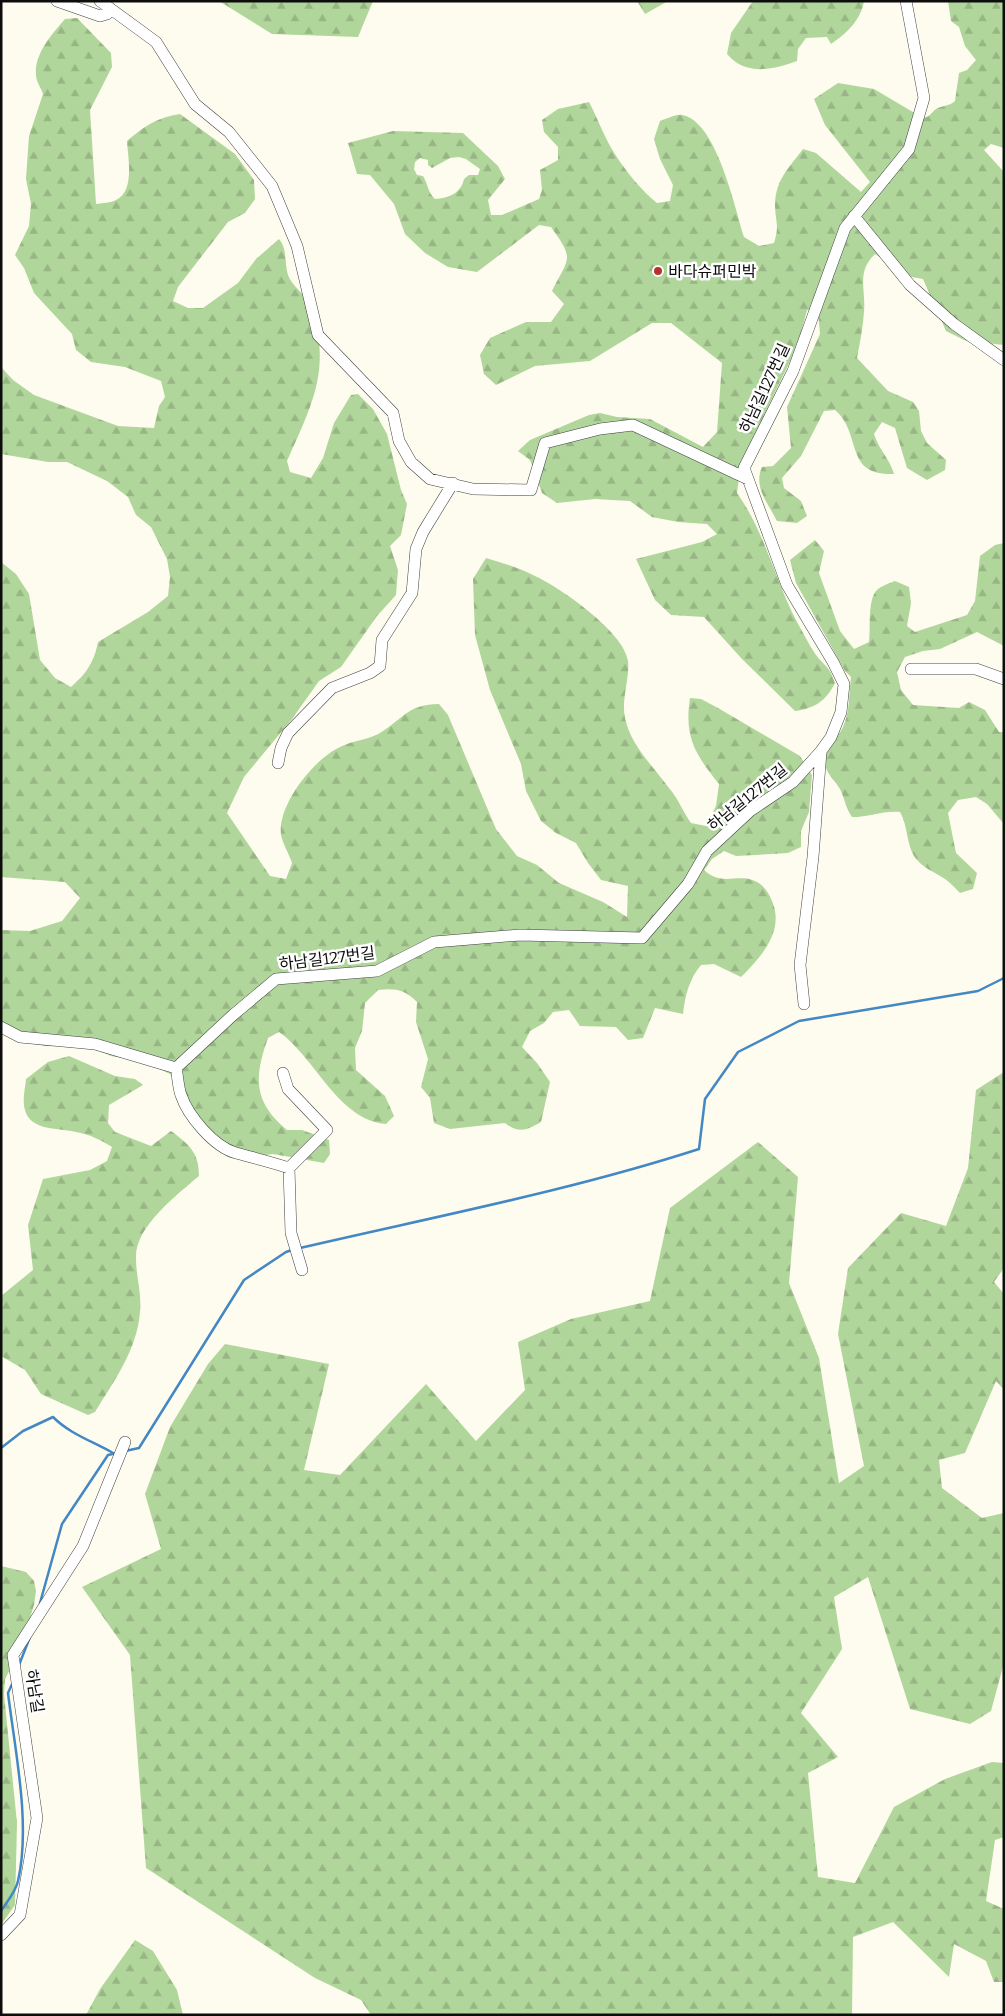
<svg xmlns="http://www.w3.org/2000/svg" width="1005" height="2016" font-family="Bitter,'Noto Sans KR',serif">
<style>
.forest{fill:url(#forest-firs);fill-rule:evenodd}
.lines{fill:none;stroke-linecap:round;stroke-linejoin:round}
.stream{stroke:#4387c4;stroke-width:2.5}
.minor-casing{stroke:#404040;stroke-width:12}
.minor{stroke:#fff;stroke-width:11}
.poi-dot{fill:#b4332f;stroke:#fff;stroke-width:2}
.labels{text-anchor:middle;stroke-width:5;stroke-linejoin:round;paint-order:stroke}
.poi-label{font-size:16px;fill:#0d0d0d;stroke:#fff;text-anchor:start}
.street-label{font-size:16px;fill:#0d0d0d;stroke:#fff}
</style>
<defs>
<pattern id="forest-firs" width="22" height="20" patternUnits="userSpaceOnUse" patternTransform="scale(1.25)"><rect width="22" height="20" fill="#b1d69b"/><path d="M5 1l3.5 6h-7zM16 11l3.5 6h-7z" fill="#97b684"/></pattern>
</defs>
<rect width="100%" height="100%" fill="#fefcef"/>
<path class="forest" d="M219 1H373L358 37 272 34Z
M637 1H668L645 14Z
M753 1H864C861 20 846 34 831 44L827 37 806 38 798 49 797 61C773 70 745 76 727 54L731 33Z
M948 1H1004V148L991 144 984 150 1004 172V345L966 341 946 331 923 279 912 277 875 254C856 272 866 289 864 312 863 327 860 342 857 358L888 391 913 402 919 411 921 431 927 443 946 460 945 470 927 480 907 468 895 428 882 422 874 434C879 450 890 459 894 474 843 476 863 434 835 410L824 411 801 456 782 478 784 488 801 501 807 516 797 523 777 521C768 503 753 487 762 467L773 466 791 448 787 407 820 334 818 312 807 310 798 345 741 462 737 493C765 532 775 580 797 622 803 632 808 643 814 652 823 666 829 664 835 683 825 702 815 708 795 711L742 659 704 617 671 615 655 600 636 559 702 542 717 534 707 524 678 522 652 517 630 501 595 499 557 503 542 493 530 460 518 451 530 440 589 415 600 413 617 417 650 419 703 447 717 432 722 363 671 323H652L590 361 535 366 496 385 484 374 480 355 490 338 526 322H551L564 304 552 291C569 257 575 260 551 227L539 225 477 272 448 267 425 253 405 234 394 204 370 175 357 174 348 143 393 131 463 133 498 166 505 179 488 200 491 215H502L539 199 542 190 540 170 558 160V147L544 132 542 120 558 109 589 102C595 113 599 124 604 134 615 158 637 187 657 203L670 201 673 185 660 159 654 139 660 121C666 119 676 114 682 115 716 120 735 208 744 237L759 246 774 243C780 225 775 221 775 204 776 179 789 168 803 149L816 153 861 192 870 182 825 125 814 99 838 83 874 89 923 118C930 117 931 113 936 109 943 105 948 107 955 101L959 73 967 70 976 60 965 46 959 27 951 21ZM459 157 466 159 480 169 478 175H469L464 179C461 193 449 198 435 199 428 193 428 184 423 176L417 175 414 169 415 162 420 158 428 160V165L432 168 450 158Z
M77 18 111 53 112 67 90 110 96 204C102 203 111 203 116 200 135 191 128 158 127 141 144 126 158 117 180 114L235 154 254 180 255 199 245 213 228 222 178 287 173 301 188 308H203L238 283 256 259 279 239C288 250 284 263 288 275 292 287 307 295 311 306 332 369 312 405 287 461L290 472 311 478 323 458 334 423 351 395 358 394 373 409 387 434 401 490 407 504 401 535 390 546 398 570 396 595 377 616 341 667 319 681 292 719 244 777 227 813 270 876 286 879 292 863C289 854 283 844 281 835 277 805 314 759 340 747 353 740 371 740 383 731 406 716 408 705 439 704L448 715 496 829 517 856 537 865 559 883 603 902 627 917 628 886 601 880 588 863 576 843 556 833 541 821 526 791 521 764 490 690 475 635 473 579 486 558C503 563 519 568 535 576 561 588 624 632 628 661 630 678 621 699 625 718 631 746 653 766 669 788 678 798 683 812 691 823L706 826 716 806 719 784C695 754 684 737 690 698L701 699 718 708 800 756 812 775 809 812 801 831V847L788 853 736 856 724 851 712 859 704 870C722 887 737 873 755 881 763 884 769 893 772 901 785 931 761 957 741 977L714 964 701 965C689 979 685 996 683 1014L655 1008 643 1038 628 1040 616 1027 580 1026 569 1010 553 1012 544 1023 530 1031 522 1047 537 1063 550 1082 541 1122C527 1130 519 1134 505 1123L450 1129 434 1123 430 1098 421 1087 428 1059 416 1022 417 1002C405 989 394 988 378 990L365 1003 362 1031 355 1048 356 1070 385 1096 394 1116 386 1124C338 1120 315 1057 279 1032L268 1038C254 1077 253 1102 287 1130H302L329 1140 330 1154 324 1163 273 1154 239 1159 207 1132 182 1089 170 1074 143 1061 111 1056 79 1042C50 1051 26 1045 1 1030V930L30 931 62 921 80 898 65 882 1 877V562L16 574 29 594 40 660 55 678 71 687C87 673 94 662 98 642L148 612 168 596 170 577 167 559 151 527 136 515 128 497 107 481 67 462H48L1 454V367L13 380 34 395 118 426 154 428 159 406 165 397 161 381 125 367 91 362 76 350 72 334 34 293 24 268 15 255 29 226 31 204 26 179 29 136 43 94C41 88 36 81 36 75 34 54 52 34 65 19Z
M815 540 824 551 819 573 840 631 854 649 869 642C871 628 867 600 877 590 881 586 890 583 895 581L909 587 911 603 907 626 915 632 967 615 975 601 980 556 995 545 1004 543V646L977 632 940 649 923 651 905 657 897 672 901 690 913 705 959 708 969 702 985 710 999 732H1004V824L987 804 976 797 958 800 948 813 956 853 977 873 973 889 960 893C955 888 951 883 945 879 935 872 922 868 914 856 906 842 908 826 900 812 884 810 869 817 852 817 845 807 845 799 840 789 835 780 825 773 825 762 825 748 837 739 843 727 850 712 849 693 851 677L845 671 796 583 790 560Z
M69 1056 115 1076 135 1079 143 1085 109 1105 108 1123 115 1132 151 1146 171 1131C190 1145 199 1153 199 1176 177 1195 134 1227 136 1259 136 1276 142 1294 140 1312 137 1350 114 1381 95 1412L88 1415 41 1394 25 1370 1 1356V1296L33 1270 28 1225 43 1179 90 1170 107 1161 112 1147C101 1140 89 1134 76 1132 60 1128 30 1131 25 1110 22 1100 25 1090 26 1079L48 1062Z
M1004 1072V1268L994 1282 1004 1294V1390L996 1381 965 1453 939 1460 942 1488 982 1518 1004 1513V1663L991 1711 970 1724 910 1709 868 1577 834 1597 842 1649 801 1713 838 1757 808 1773 818 1877 855 1883 894 1807 945 1779 992 1762 1004 1763V1837L995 1840 986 1901 1004 1909V1982H994L986 1961 954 1944 949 1977 893 1922 853 1937 852 2015H371L361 2000 315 1978 146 1868 130 1655 82 1587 161 1549 145 1494 170 1427 208 1364 225 1344 329 1364 304 1470 340 1475 426 1384 476 1441 525 1390 518 1342 571 1319 650 1301 670 1208 758 1142 798 1177 789 1283 819 1358 839 1483 864 1466 838 1334 848 1268 901 1213 946 1226 968 1168 976 1090Z
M1 1566 26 1572 34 1581 36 1591 34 1605 20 1650 5 1679 4 1694 17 1823 15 1905 1 1925Z
M135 1940 153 1951 177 1990 183 2015H86L100 1989Z"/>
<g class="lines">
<path class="stream" d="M300 1248C433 1217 569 1191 699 1149L705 1099 738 1052 799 1021 978 991 1004 978
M1 1448 23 1431 53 1417C70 1434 92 1441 113 1453
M125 1451 139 1448 244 1280 286 1252 292 1250
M40 1603 62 1524 108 1455 117 1453
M19 1665 30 1637
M1 1911C7 1902 16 1891 18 1881 31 1824 15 1751 8 1693L13 1682"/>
<defs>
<path id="minor" d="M57 1 100 16 107 14 111 9
M100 1 156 42 195 104 229 132 272 186 297 246 318 335 393 413 399 441 411 462 430 479 473 489 531 490 545 443 600 429 633 425 748 479
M854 216 910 285 954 324 1004 360
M911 669H976L1004 679
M278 763 281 748 288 733 332 688 370 673 380 666 382 640 412 593 416 549 423 532 453 483
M804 1004 800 965 813 857 821 751
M1 1027 20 1037 95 1044 176 1068
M283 1073 288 1089 327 1130 289 1168
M302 1270 291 1233 289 1168C271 1162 254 1158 236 1153 214 1147 188 1116 181 1095 178 1087 178 1077 176 1068L233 1015 276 979 377 971 434 942 520 935 642 938 688 884 707 851 750 811 793 782 821 751 831 737 841 712 844 684 833 662 787 585 744 468 793 371 845 228 909 149 924 98 906 1
M1 1935 20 1915 37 1818 13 1655 83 1546 125 1442"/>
</defs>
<use href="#minor" class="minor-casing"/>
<use href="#minor" class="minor"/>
</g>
<circle class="poi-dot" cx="658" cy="271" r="5"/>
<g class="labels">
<g class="poi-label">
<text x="668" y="277">바다슈퍼민박</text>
</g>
<g class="street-label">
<text transform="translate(764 388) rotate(-65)" y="6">하남길127번길</text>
<text transform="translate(747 797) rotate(-39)" y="6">하남길127번길</text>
<text transform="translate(327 958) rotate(-7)" y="6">하남길127번길</text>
<text transform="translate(35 1691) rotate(81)" y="6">하남길</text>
</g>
</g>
<rect width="1005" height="2016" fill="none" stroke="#0d0d0d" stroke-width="5"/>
</svg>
